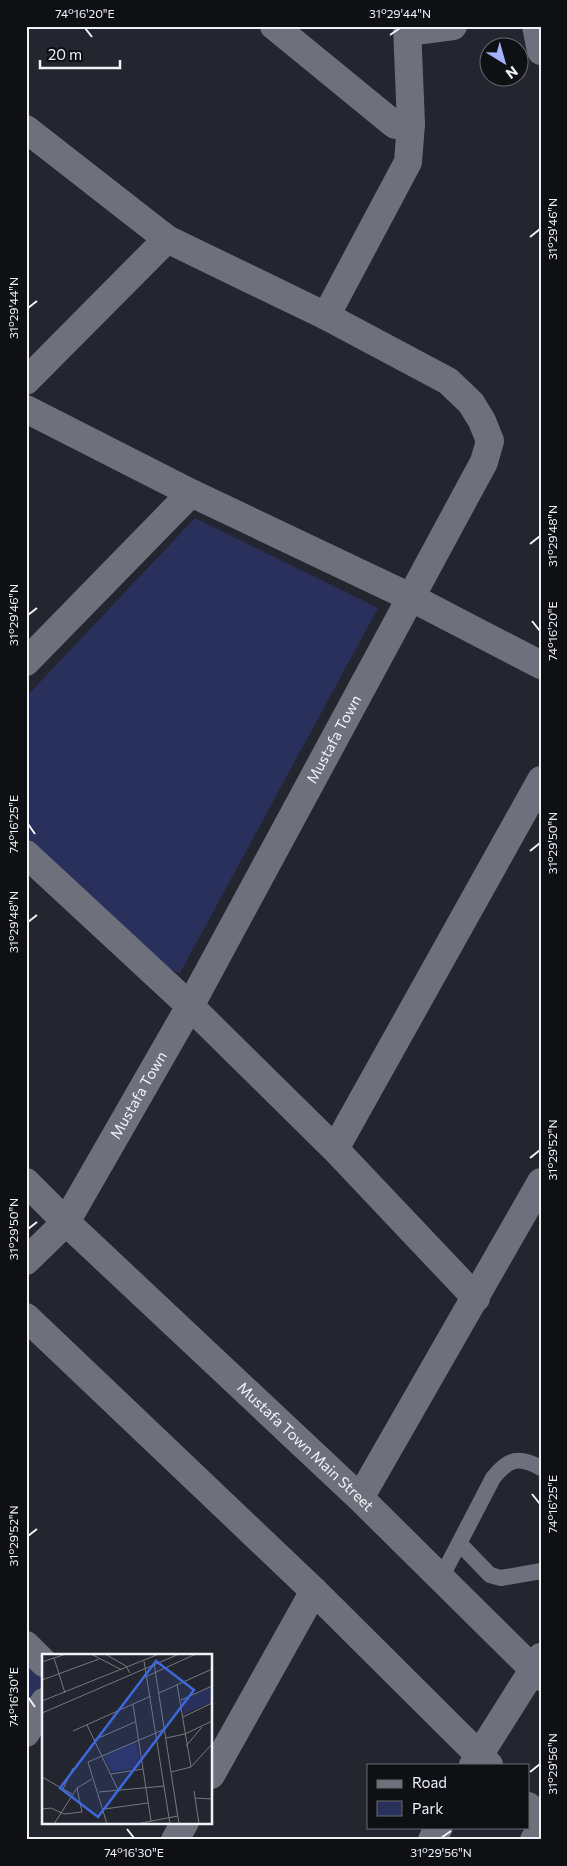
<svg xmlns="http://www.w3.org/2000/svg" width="567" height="1866" font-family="Commissioner,sans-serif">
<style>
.green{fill:#29305b}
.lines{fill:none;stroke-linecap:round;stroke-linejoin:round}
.service{stroke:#6e717b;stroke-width:16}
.minor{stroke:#6e717b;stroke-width:28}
.tertiary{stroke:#6e717b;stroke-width:28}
.secondary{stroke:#6e717b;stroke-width:28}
.ticks{fill:none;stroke:#f0f2f8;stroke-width:2}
.labels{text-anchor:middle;stroke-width:4;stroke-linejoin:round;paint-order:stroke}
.street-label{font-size:15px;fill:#f0f2f8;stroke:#0f1014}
.inset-road{fill:none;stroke:#76787f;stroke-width:1}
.view{fill:#3d67dd;fill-opacity:0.15;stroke:#3d67dd;stroke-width:2.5}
.inset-edge{fill:none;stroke:#f0f2f8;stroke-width:2.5}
.neatline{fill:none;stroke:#f0f2f8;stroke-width:2}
.ticks-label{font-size:12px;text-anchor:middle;fill:#f0f2f8}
</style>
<rect width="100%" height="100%" fill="#24262f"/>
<path class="green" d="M195 518 378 608 180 973 155 963 26 839V697Z
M26 1659 44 1676V1685L26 1716Z"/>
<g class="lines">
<path class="service" d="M460 1544 490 1575 501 1578 541 1571
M441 1578 493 1478C509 1458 519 1456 541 1468"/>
<path class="minor" d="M274 26 395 125 411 124
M536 26 541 51
M408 32 453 26
M26 129 167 239 326 316
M26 381 167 239
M26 409 191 493 410 597 541 665
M26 662 191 493
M26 854 190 1006 335 1149 476 1298
M335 1149 541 780
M360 1498 541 1182
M26 1645 44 1663
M26 1733 44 1702
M473 1765 541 1657
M211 1775 314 1591
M175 1840 185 1822
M432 1840 439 1827"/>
<g class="tertiary">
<path id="s1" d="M26 1182 66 1222 360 1498 541 1677"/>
<path id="s2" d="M26 1261 66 1222 190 1006 484 462 490 441 482 421 471 403 448 381 326 316 408 162 411 124 407 26"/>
<path d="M26 1317 314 1591 489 1765"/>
<path d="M528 1806 541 1819"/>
</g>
<path class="secondary" d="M534 1840 541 1828"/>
</g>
<path class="ticks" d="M85 28 92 37M390 35 400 28M530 237 540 229M28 308 37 301M530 544 540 536M28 615 37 608M532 621 540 631M28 824 35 834M530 851 540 843M28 922 37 915M530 1158 540 1150M28 1229 37 1222M532 1494 540 1504M28 1536 37 1529M28 1697 35 1707M530 1772 540 1764M127 1829 134 1838M441 1838 451 1831"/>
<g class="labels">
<g class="street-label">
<text dy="5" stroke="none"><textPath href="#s2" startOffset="608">Mustafa Town</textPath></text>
<text dy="5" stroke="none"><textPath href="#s2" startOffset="202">Mustafa Town</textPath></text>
<text dy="5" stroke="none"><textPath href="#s1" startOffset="385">Mustafa Town Main Street</textPath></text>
</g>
</g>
<g transform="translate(42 1654)">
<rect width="170" height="170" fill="#24262f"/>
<path d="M170 33V48L142 60 139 46ZM94 88 99 113 70 118 62 102Z" fill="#29305b"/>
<path class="inset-road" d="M49 0 80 16M63 0 84 12 88 19M12 4 23 39M102 7 128 170M0 8 24 0M112 9 137 170M101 24 154 0M0 26 57 5M135 30 149 113M117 39 170 15M139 46 170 32M0 47 117 0M91 50 109 167M0 59 137 0M141 63 170 49M45 71 76 136M31 77 109 42M124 84 143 80 170 67M52 86 93 68M144 92 160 73M129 118 149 113 170 90M69 120 101 115M0 123 30 140M21 135 31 114M152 137 157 170M57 138 122 132M153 144 170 145M0 155 9 154 22 160 40 158 35 134M62 155 106 149M12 170 35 134 50 125M65 170 46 108 123 75M94 170 136 162"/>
<path class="view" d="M114 7 152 36 56 163 18 134Z"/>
<rect width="170" height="170" class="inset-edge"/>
</g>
<rect width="567" height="1866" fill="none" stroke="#0f1014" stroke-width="55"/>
<rect x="367" y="1764" width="162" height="65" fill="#0f1014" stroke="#696a6f"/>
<rect x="377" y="1780" width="25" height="8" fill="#6e717b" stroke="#696a6f"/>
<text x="412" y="1788" font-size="15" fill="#f0f2f8">Road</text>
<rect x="377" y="1801" width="25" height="15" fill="#29305b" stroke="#696a6f"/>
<text x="412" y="1814" font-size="15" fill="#f0f2f8">Park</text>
<g transform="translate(504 62) rotate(143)"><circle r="24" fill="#0f1014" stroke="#696a6f"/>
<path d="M0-4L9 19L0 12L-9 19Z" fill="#a2b2fd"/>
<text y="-8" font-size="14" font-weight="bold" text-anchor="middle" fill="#f0f2f8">N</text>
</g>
<path d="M40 60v8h80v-8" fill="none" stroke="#f0f2f8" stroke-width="2.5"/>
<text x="48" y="60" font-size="15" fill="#f0f2f8" stroke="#0f1014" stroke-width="4" paint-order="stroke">20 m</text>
<rect x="28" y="28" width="512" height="1810" class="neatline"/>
<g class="ticks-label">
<text x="85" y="18">74°16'20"E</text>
<text x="400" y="18">31°29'44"N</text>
<text transform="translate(553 229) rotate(-90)" y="4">31°29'46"N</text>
<text transform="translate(14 308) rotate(-90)" y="4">31°29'44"N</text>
<text transform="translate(553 536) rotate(-90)" y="4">31°29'48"N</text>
<text transform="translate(14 615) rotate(-90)" y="4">31°29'46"N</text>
<text transform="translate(553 631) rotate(-90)" y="4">74°16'20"E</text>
<text transform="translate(14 824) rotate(-90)" y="4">74°16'25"E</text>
<text transform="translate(553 843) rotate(-90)" y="4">31°29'50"N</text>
<text transform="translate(14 922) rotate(-90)" y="4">31°29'48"N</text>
<text transform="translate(553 1150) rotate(-90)" y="4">31°29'52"N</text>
<text transform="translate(14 1229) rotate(-90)" y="4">31°29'50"N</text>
<text transform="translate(553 1504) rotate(-90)" y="4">74°16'25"E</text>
<text transform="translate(14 1536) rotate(-90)" y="4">31°29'52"N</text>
<text transform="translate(14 1697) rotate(-90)" y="4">74°16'30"E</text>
<text transform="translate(553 1764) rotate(-90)" y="4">31°29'56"N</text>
<text x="134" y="1857">74°16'30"E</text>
<text x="441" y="1857">31°29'56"N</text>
</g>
</svg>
